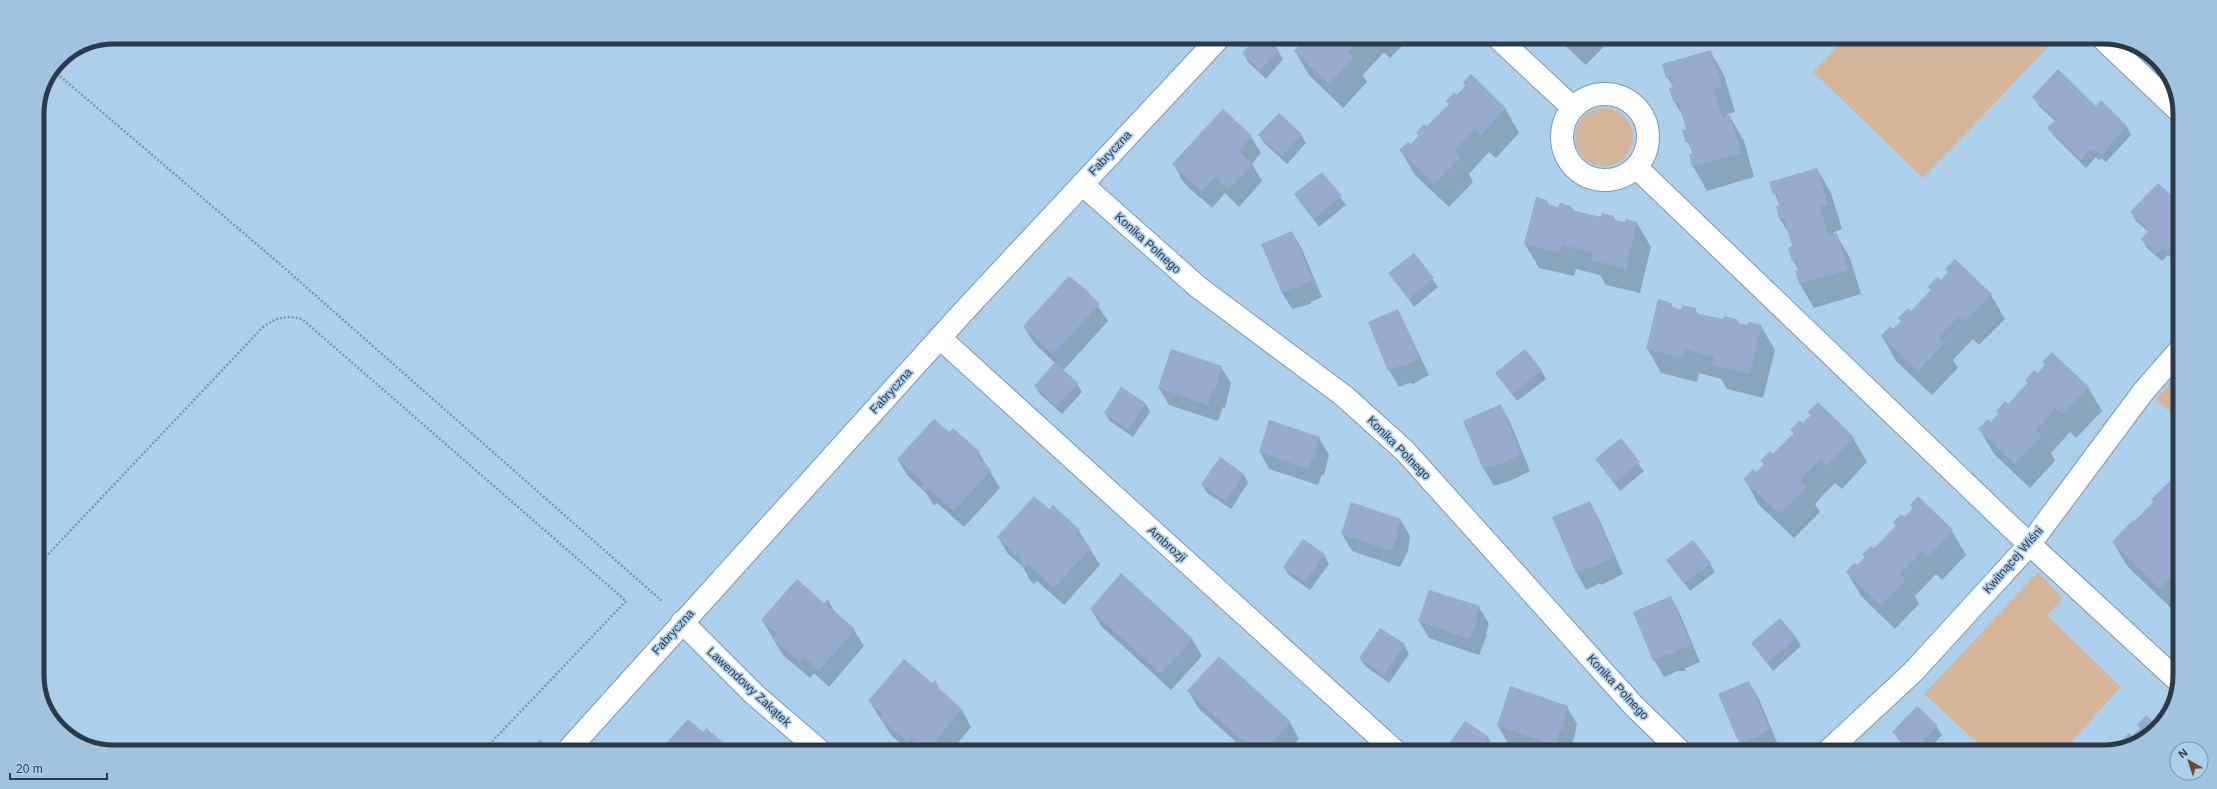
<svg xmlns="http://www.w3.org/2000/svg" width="2217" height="789" font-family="Arial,sans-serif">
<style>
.green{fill:#d5b599}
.shadow{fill:#0003}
.building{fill:#98aace}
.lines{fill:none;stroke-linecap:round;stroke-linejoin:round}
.street-casing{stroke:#789ab6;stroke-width:24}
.path{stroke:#7b96ac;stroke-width:2.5;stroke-dasharray:2 2;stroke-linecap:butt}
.street{stroke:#fff;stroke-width:22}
.labels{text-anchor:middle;stroke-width:3.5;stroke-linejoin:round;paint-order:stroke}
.street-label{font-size:12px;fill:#2b3a45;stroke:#accfec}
.rim{fill:none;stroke:#2b3a45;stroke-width:5}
</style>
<rect width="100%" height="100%" fill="#accfec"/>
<path class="green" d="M1844 40 2054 41 1923 178 1813 72Z
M1575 137a29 29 0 1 1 58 0a29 29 0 1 1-58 0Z
M2178 375V420L2156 399Z
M2038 572 2063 598 2047 615 2121 687 2062 752H1988L1924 694Z"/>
<path class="shadow" d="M1266 39 1278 51 1283 59 1266 79 1248 62 1243 53Z
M1311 39 1408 40 1390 58 1384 52 1363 75 1367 82 1343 108 1309 75 1295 51 1305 46Z
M1559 40H1610L1586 65Z
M1710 51 1724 75 1735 112 1727 114 1728 117H1730L1744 141 1754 177 1707 191 1693 166V154L1683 131 1687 129 1684 118 1674 101 1671 89 1674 88 1667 77Z
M1457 96 1505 108 1519 133 1496 158 1489 152 1469 174 1473 182 1449 207 1415 175 1401 151 1411 146 1419 136 1417 133 1427 128 1449 105 1447 101Z
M2034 98 2096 107 2101 102 2127 127 2131 135 2106 162 2101 158 2099 160 2096 157 2086 168 2054 136 2049 128 2055 121 2039 106Z
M1279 114 1301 135 1306 143 1287 164 1264 143 1259 135Z
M1251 137 1261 153 1252 164 1262 181 1239 207 1225 193 1212 208 1200 197V198L1183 182 1174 165Z
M1817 169 1831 193 1842 229 1834 232V235L1836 234 1850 258 1861 294 1814 308 1800 284 1797 272 1799 271 1793 260V247L1790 235 1780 219V206L1770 183Z
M1322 173 1346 205 1319 227 1295 195Z
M2179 200V265L2168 255 2162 261 2147 248 2142 239 2149 232 2136 221 2131 212 2177 203Z
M1547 201 1549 205 1559 208 1560 204 1571 207 1574 211 1602 218 1613 217 1616 221 1625 224 1637 223 1651 247 1640 293 1606 285 1600 275 1576 269 1574 276 1539 268 1525 244Z
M1292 232 1302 249 1322 297 1311 302 1310 304 1292 309 1282 293Z
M1414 254 1438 287 1414 307 1390 273Z
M1069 277 1089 293 1108 321 1063 371 1077 384 1082 392 1062 414 1040 394 1035 386 1055 363 1034 343 1024 327Z
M1941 281 1991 295 2005 319 1979 345 1973 339 1953 360 1958 368 1932 395 1896 361 1882 336 1893 331Z
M1671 303 1673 308 1682 310 1695 309 1698 314 1724 321 1737 320 1740 325 1761 326 1775 350 1763 398 1727 389 1721 379 1699 373 1697 382 1661 373 1647 348Z
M1398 310 1429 375 1413 384 1410 383 1399 387 1389 370Z
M2044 362 2088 387 2102 411 2076 438 2070 432 2051 453 2055 461 2030 488 1994 454 1980 430 1991 424 2008 406 2028 384 2026 380 2038 374 2046 365Z
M1221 367 1231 383 1225 408 1223 407 1218 421 1169 405 1159 388Z
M1541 370 1546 379 1517 401 1496 373Z
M1122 388 1146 404 1150 412 1133 437 1110 421 1105 413Z
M1818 404 1853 438 1867 462 1842 489 1835 483 1824 494 1815 504 1820 512 1794 538 1758 504 1745 479 1756 473 1764 465 1762 461 1773 456 1794 434 1792 430 1803 425 1811 416 1809 412Z
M1501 406 1510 422 1530 471 1510 481 1494 486 1484 469 1464 421Z
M953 430 979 453 1000 488 964 527 937 503 934 506 933 504 926 493 908 476 898 460Z
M1319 438 1329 455 1324 475 1322 474 1318 485 1269 469 1260 452Z
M1621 440 1644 471 1620 491 1596 459Z
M1220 459 1244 475 1248 483 1231 509 1207 493 1202 484Z
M2173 479 2177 484V610L2175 612 2127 566 2113 542 2154 503Z
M1918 498 1952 531 1966 555 1942 580 1936 574 1915 596 1919 604 1895 629 1861 596 1847 572 1857 567 1896 526 1894 523 1904 518 1913 509 1911 505Z
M1590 503 1599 519 1623 574 1601 585 1600 583 1586 590 1577 573 1553 518Z
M1053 507 1079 531 1100 565 1064 605 1037 581 1034 584 1031 582 1023 567 1008 554 998 537Z
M1400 519 1410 536 1408 551 1400 567 1352 551 1342 534Z
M1303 540 1324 555 1329 564 1310 590 1289 575 1284 567Z
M1667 560 1710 564 1715 572 1690 591Z
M1429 591 1479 607 1489 624 1486 633 1487 635 1479 655 1429 638 1419 621Z
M1671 597 1680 614 1700 662 1686 668 1685 671H1678L1664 677 1654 660Z
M829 602 836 614 854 630 864 646 829 687 814 673 810 678 783 655 762 620Z
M1091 609 1192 639 1202 656 1171 690 1101 626Z
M1796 638 1801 646 1773 671 1752 643Z
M1404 645 1409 654 1389 683 1365 666 1360 658Z
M1749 682 1759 699 1779 747 1771 751H1745L1739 742Z
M936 683 943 694 962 710 971 727 952 750H907L891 735 869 701Z
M1189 691 1290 722 1299 739 1289 750H1245L1198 708Z
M1567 707 1577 724 1572 746H1569L1568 751H1532L1508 743 1498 726Z
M688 720 703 733 706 729 730 749H662Z
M1937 727 1942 735 1926 752H1911L1899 740 1894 732Z
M1488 738 1493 746 1490 751H1449L1447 748Z"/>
<path class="building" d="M1255 39H1268L1279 50 1260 71 1242 53Z
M1310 39H1360L1348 52 1354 57 1329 84 1294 51 1302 41 1305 45Z
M1711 50 1722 87 1714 90 1722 118 1730 115 1741 153 1692 167 1689 154 1693 153 1689 142 1686 143 1682 130 1686 129 1678 101H1673L1669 88 1674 87 1670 77 1666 78 1662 64Z
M2058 69 2096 106 2101 100 2127 126 2101 155 2096 150 2094 152 2091 149 2081 160 2047 128 2056 119 2032 97Z
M1471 74 1506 108 1481 135 1475 129 1454 151 1460 157 1434 184 1399 150 1408 142 1411 144 1419 135 1416 133 1424 124 1427 126 1449 104 1446 101 1454 92 1457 95 1465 86 1463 83Z
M1223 109 1252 136 1239 151 1253 164 1229 190 1215 177 1202 191 1190 181V182L1172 164Z
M1279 113 1302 134 1282 156 1258 135Z
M1817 168 1828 205 1820 207 1829 235 1837 233 1848 270 1799 284 1795 271 1799 270 1796 260 1792 261 1788 248 1792 246 1784 218 1779 219 1776 206 1780 205 1777 194 1773 195 1769 182Z
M1322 172 1342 196 1314 219 1294 194Z
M2158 183 2177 201 2179 199V263L2163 247 2156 254 2141 239 2149 230 2130 212Z
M1536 197 1547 200V204L1558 207 1560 203 1571 206 1570 210 1601 217 1602 213 1614 216 1613 220 1625 222 1626 219 1637 222 1626 269 1591 260 1593 253 1562 245 1560 253 1524 244Z
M1292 231 1313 280 1301 285V287L1293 288 1282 293 1261 244Z
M1414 253 1434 278 1409 299 1388 273Z
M1955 259 1992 294 1965 322 1959 316 1938 337 1945 343 1918 371 1881 336 1890 326 1893 329 1901 321 1898 318 1908 308 1911 311 1931 290 1928 287 1937 277 1941 280 1948 272 1945 269Z
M1069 276 1089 292 1088 293 1100 304 1053 354 1023 326Z
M1658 299 1671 303V307L1681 309 1682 305 1696 308 1695 313 1723 319 1724 316 1737 319V323L1747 325 1749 322 1762 325 1750 374 1712 365 1714 357 1685 349 1683 358 1646 349Z
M1398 309 1420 358 1403 367 1400 366 1388 371 1368 322Z
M1171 349 1222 366 1215 391H1213L1208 405 1158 388Z
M1525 349 1542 370 1512 394 1495 373Z
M2052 352 2089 387 2062 414 2056 408 2036 430 2042 436 2015 464 1978 429 1988 419 1991 422 1998 414 1996 411 2005 401 2008 404 2028 382 2025 380 2034 370 2038 373 2045 364 2042 362Z
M1055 362 1078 383 1057 406 1034 386Z
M1121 387 1146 403 1128 430 1104 413Z
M1818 402 1854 437 1827 465 1821 459 1810 470 1800 481 1807 487 1779 514 1743 479 1753 469 1756 472 1764 464 1760 461 1770 451 1773 454 1794 433 1790 430 1800 420 1803 423 1811 415 1808 412Z
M1501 404 1521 454 1501 464 1483 469 1463 421Z
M934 419 949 432 953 428 980 452 977 457 991 470 954 511 927 487 924 490 922 487 925 484 897 459Z
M1269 420 1320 437 1314 459 1312 458 1308 469 1259 452Z
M1621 438 1640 462 1614 483 1595 459Z
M1220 457 1244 474 1226 501 1201 484Z
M2173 478 2177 482V571L2160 589 2112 542 2133 520 2135 521 2153 502 2151 500Z
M1034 496 1049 509 1053 505 1080 530 1076 534 1091 548 1054 588 1027 564 1023 568 1020 565 1023 561 997 537Z
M1918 496 1953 530 1928 557 1922 551 1900 573 1906 579 1881 606 1846 572 1854 563 1857 565 1865 557 1862 554 1871 546 1874 548 1896 526 1893 522 1901 514 1904 517 1913 508 1910 505Z
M1590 501 1614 557 1590 569V567L1576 573 1552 517Z
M1351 502 1401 519 1397 530 1399 533 1391 551 1341 534Z
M1303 539 1325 554 1305 582 1283 567Z
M1693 540 1711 563 1684 584 1666 560Z
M1121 573 1193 639 1161 674 1090 609Z
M797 579 824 603 827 599 830 601 827 605 855 629 819 671 804 657 800 662 772 638 776 633 761 620Z
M1429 590 1480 606 1476 617 1478 618 1469 639 1418 621Z
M1671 596 1691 645 1676 651V654H1668L1653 661 1633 612Z
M1780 618 1797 638 1767 663 1751 643Z
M1380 628 1405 644 1384 675 1359 658Z
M1219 656 1291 722 1264 750H1253L1187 691Z
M904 659 932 683 935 680 937 682 935 685 962 709 928 750H925L911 738 907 742 880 718 883 714 868 701Z
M1749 681 1770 730 1758 735 1757 737 1739 743 1718 694Z
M1510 686 1568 706 1563 729 1560 730 1555 745 1497 726Z
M1917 706 1938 726 1914 751 1892 732Z
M2146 715 2157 726 2150 736 2122 746 2119 743 2129 733 2132 736 2140 728 2137 725Z
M688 719 703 732 706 728 731 749H661Z
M1465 721 1489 737 1479 751H1450L1446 748Z
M1311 746 1316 750H1308Z"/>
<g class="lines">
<defs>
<path id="street" d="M1500 40 1573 108
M2105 41 2180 112
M1562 137a43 43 0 1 1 86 0a43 43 0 1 1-86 0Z
M1636 167 2012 528 2176 679
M1082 184 1198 287 1344 396 1405 451 1633 705 1680 751
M940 338 1395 751
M682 622 755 695 818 749
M569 749 964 311 1218 39
M1828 751 1913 672 2030 544 2143 392 2178 352"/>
</defs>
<use href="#street" class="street-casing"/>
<path class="path" d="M54 71 281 265 663 602
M37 566 263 327C278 317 285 315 302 319L626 601 485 749
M535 749 541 741"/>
<use href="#street" class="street"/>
</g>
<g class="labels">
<g class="street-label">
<text transform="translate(1110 153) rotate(-47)" y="4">Fabryczna</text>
<text transform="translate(1148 243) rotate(42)" y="4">Konika Polnego</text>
<text transform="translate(891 391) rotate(-48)" y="4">Fabryczna</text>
<text transform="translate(1399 448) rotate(45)" y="4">Konika Polnego</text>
<text transform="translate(1167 544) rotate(42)" y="4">Ambrozji</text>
<text transform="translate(2013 560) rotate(-49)" y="4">Kwitnącej Wiśni</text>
<text transform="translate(673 632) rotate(-48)" y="4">Fabryczna</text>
<text transform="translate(749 687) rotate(43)" y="4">Lawendowy Zakątek</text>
<text transform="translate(1618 687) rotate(47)" y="4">Konika Polnego</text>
</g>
</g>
<path d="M0 0H2217V789H0ZM114 44H2103A70 70 0 0 1 2173 114V675A70 70 0 0 1 2103 745H114A70 70 0 0 1 44 675V114A70 70 0 0 1 114 44Z" fill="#a2c3df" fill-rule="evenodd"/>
<path class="rim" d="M114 44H2103A70 70 0 0 1 2173 114V675A70 70 0 0 1 2103 745H114A70 70 0 0 1 44 675V114A70 70 0 0 1 114 44Z"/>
<g transform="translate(2189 761) rotate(321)"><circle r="19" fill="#accfec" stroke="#7893a9"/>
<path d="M0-3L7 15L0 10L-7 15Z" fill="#714c27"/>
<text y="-6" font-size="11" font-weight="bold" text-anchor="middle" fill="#2b3a45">N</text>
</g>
<path d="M10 773v6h97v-6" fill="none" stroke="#2b3a45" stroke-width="2"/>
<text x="16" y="773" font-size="12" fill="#2b3a45" stroke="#accfec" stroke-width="3" paint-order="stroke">20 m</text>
</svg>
